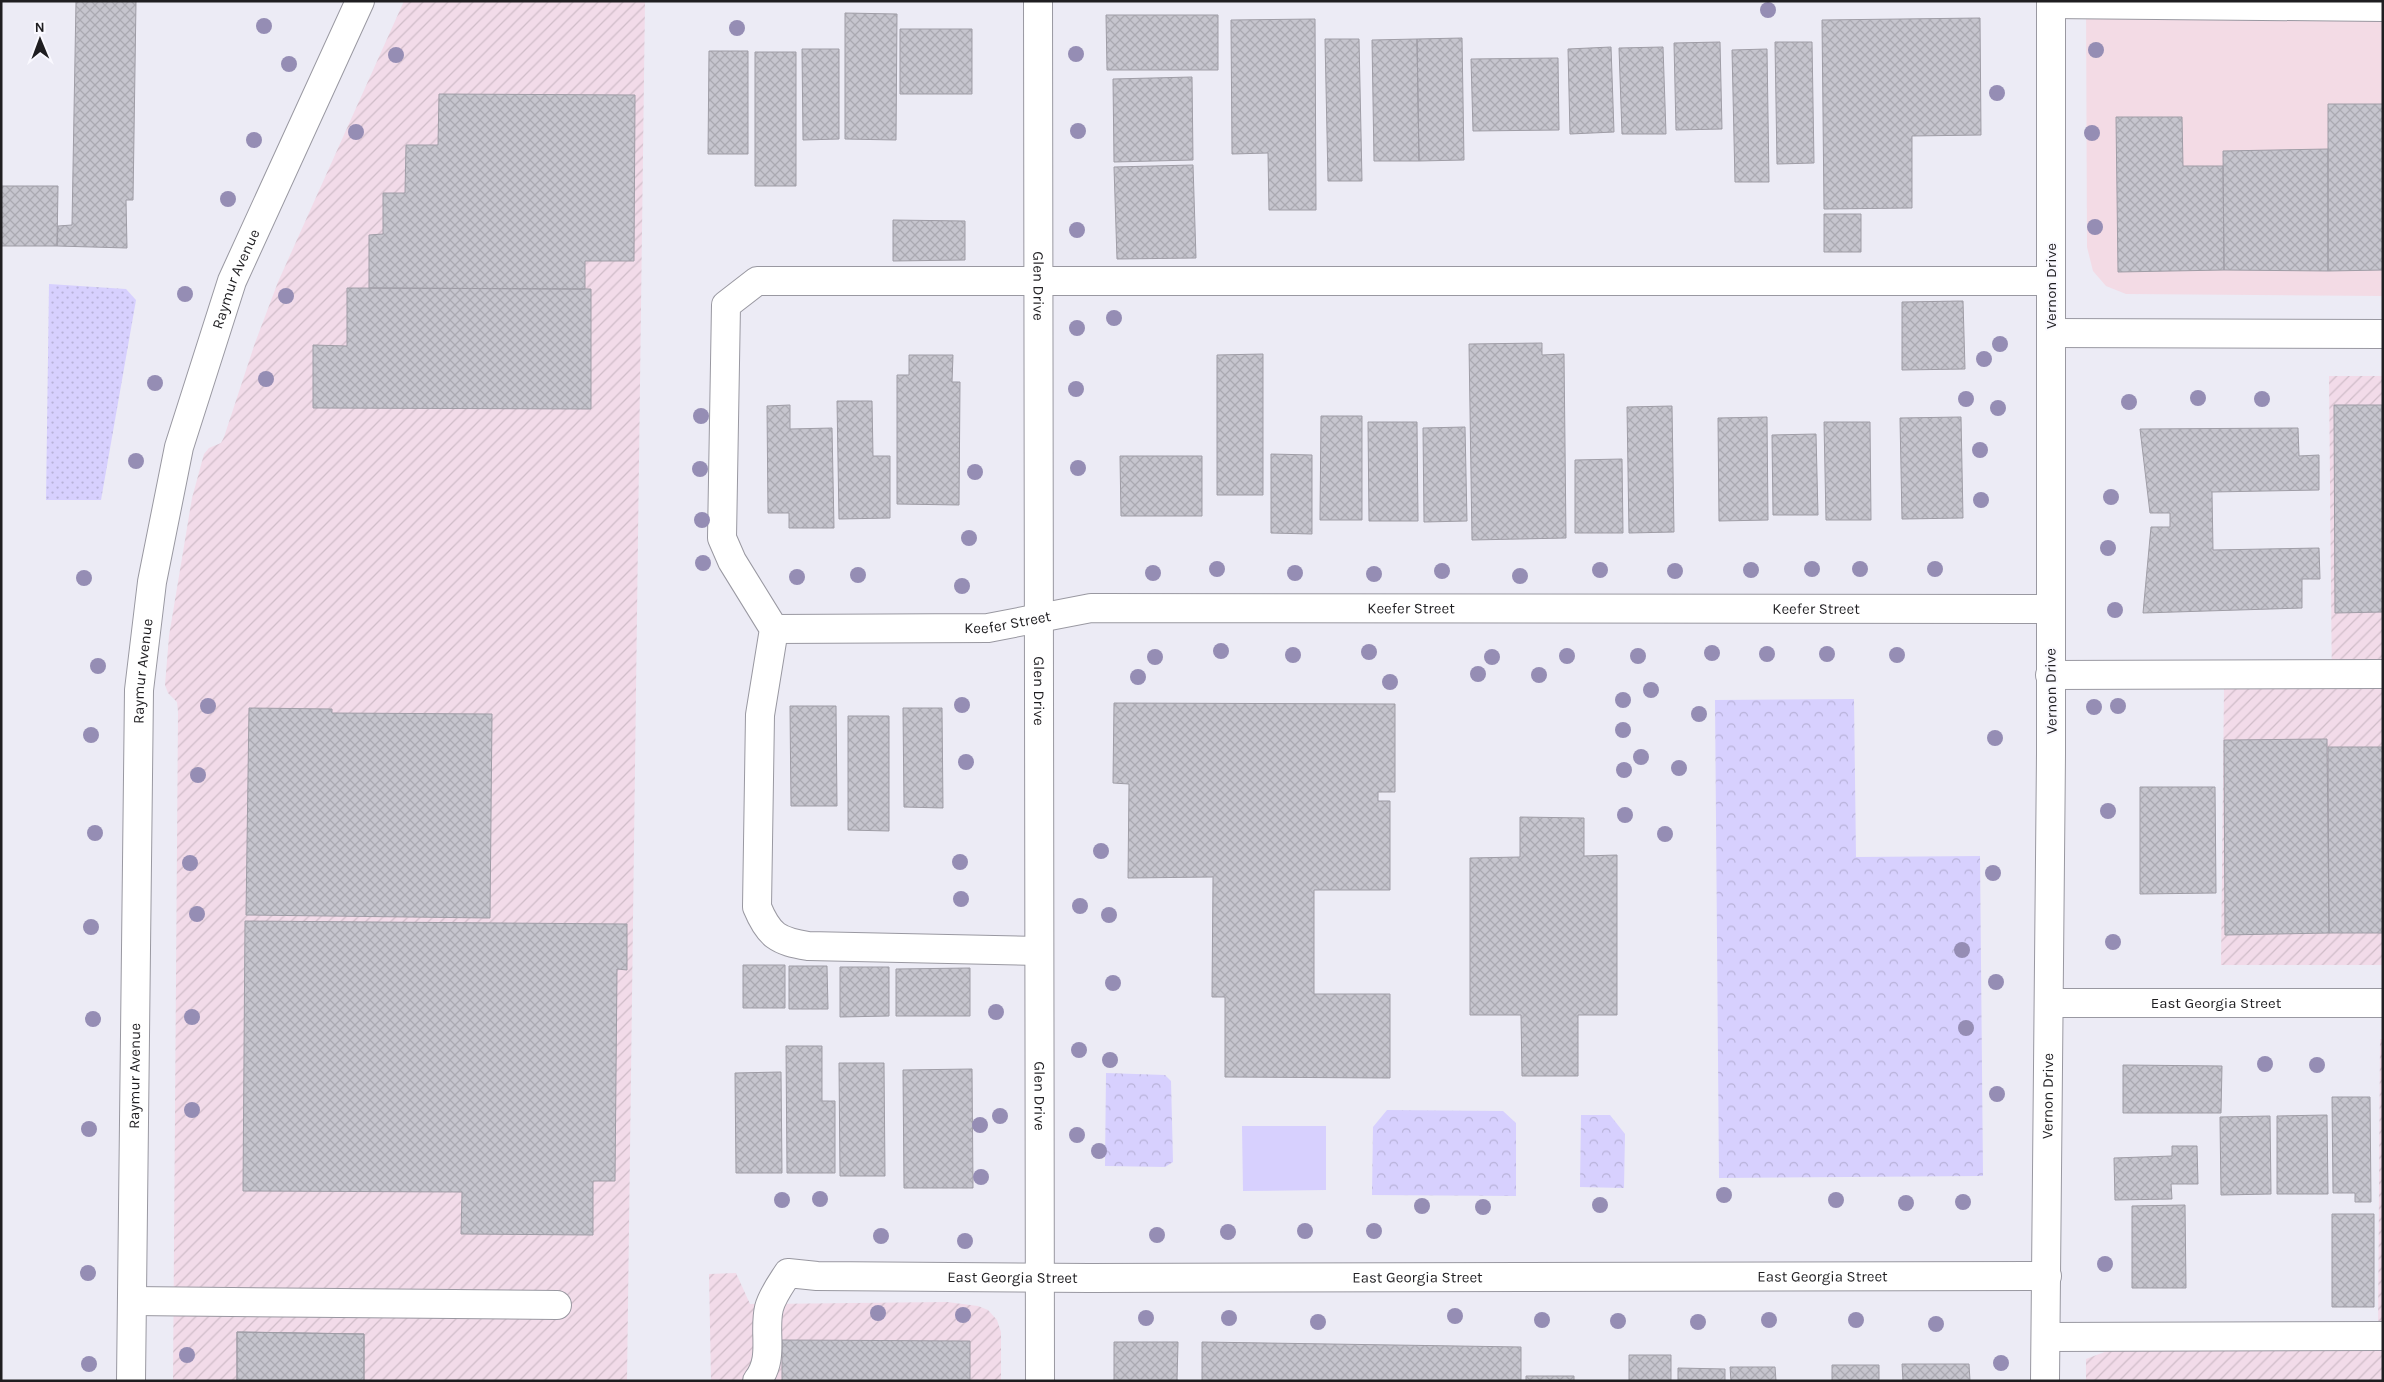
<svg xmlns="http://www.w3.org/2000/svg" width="2384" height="1382" font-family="Karla,sans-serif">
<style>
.commercial{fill:#f3dbe5}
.industrial{fill:url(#industrial-furrows)}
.grass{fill:url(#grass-dots)}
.park{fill:url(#park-crowns)}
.pitch{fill:#d7d0fe}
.building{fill:url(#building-cross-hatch);stroke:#9f9da6}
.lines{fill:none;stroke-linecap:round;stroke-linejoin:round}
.minor-casing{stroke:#9998a1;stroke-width:30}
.minor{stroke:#fff;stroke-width:28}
.tree{fill:#958db4}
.labels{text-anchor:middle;stroke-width:4;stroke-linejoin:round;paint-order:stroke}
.street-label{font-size:15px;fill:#1f1e21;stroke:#faf9ff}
</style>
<defs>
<pattern id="industrial-furrows" width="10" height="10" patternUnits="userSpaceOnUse" patternTransform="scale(1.25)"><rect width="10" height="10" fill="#f2dbe9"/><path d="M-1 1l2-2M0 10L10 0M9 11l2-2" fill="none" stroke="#cfbcc8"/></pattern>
<pattern id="grass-dots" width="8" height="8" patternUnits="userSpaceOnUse" patternTransform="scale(1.25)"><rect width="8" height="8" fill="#d7d0fe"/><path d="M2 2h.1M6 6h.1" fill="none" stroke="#b8b2d9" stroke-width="1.8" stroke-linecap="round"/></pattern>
<pattern id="park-crowns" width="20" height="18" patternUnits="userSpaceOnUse" patternTransform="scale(1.25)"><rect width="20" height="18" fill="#d7d0fe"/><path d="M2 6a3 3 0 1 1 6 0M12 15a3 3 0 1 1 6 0" fill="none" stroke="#b8b2d9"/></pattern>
<pattern id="building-cross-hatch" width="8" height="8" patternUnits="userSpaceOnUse" patternTransform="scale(1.25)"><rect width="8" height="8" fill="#c6c5ce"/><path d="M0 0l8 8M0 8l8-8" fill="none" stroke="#aaa9b1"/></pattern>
</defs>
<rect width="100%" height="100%" fill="#ecebf5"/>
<path class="commercial" d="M2086 1H2383V296L2126 294 2106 286 2093 271 2087 247Z"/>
<path class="industrial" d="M404 1H645L627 1381H173L178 712 177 702 168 693 165 685 169 636 192 498 204 454 209 448 221 443 224 437 255 343 278 282Z
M2329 376H2383V965H2221L2224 688 2332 689Z
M2380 1039H2383V1381H2086V1359L2110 1350 2378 1336Z
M736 1273 750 1304 947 1302 978 1306 988 1310 997 1320 1001 1332V1381H711L709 1274Z"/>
<path class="grass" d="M49 284 126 289 136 300 101 500H46Z"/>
<path class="park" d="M1854 699 1856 857 1980 856 1983 1176 1719 1178 1715 700Z
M1106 1073 1165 1075 1171 1081 1173 1162 1165 1167 1105 1166Z
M1387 1110 1503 1111 1516 1123V1196L1372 1195 1373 1127Z
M1581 1115H1610L1625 1134 1624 1188 1580 1187Z"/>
<path class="pitch" d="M1242 1126H1326V1190L1243 1191Z"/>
<path class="building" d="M76 1H136L133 200H126L127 248 57 246 58 226 72 225Z
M845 13 897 14 896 140 845 139Z
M1106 15H1218V70H1107Z
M1980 18 1981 135 1912 136V208L1824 209 1822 20Z
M1315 19 1316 210H1269L1268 153 1232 154 1231 20Z
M900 29H972V94H900Z
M1462 38 1464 160 1419 161 1417 39Z
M1325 39H1359L1362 181H1328Z
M1417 39 1419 161H1374L1372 40Z
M1720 42 1722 129 1676 130 1674 43Z
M1775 42H1812L1814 163 1777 164Z
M1611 47 1614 132 1570 134 1568 49Z
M1663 47 1666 134H1622L1619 48Z
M802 49H839V139L803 140Z
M1767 49 1769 182H1735L1732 50Z
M709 51H748V154H708Z
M755 52H796V186H755Z
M1558 58 1559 130 1473 131 1471 59Z
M1192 77 1193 160 1114 162 1113 79Z
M439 94 635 95 634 261H585V289L369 288V235L383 234V193H405L406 145H438Z
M2328 104H2383V270L2328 271Z
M2116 117H2182L2183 166H2223L2224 270 2118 272Z
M2328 149V271L2224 270 2223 151Z
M1193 165 1196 258 1117 259 1114 167Z
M1 186H58L57 246H1Z
M1824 214H1861V252H1824Z
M893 220 965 221V260L893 261Z
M347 288 591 289V409L313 408V345L347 346Z
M1963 301 1965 369 1902 370V302Z
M1542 343V355L1564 354 1566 538 1472 540 1469 344Z
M1263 354V495H1217V355Z
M909 355H953L952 382H960L959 505 897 504V375H909Z
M837 401H872L873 456H890V518L839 519Z
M790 405V429L832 428 834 528H789V513H768L767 406Z
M2334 405H2382L2383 612 2335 613Z
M1672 406 1674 532 1629 533 1627 407Z
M1321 416H1362V520H1320Z
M1767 417 1768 520 1719 521 1718 418Z
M1961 417 1963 518 1902 519 1900 418Z
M1368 422H1417L1418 521H1369Z
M1824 422H1870L1871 520H1826Z
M1465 427 1467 521 1424 522 1423 428Z
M2298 428 2299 456 2319 455V490L2212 492 2213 550 2319 548 2320 579H2302V608L2143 613 2151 527H2170V513H2150L2140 429Z
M1816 434 1818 515H1773L1772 435Z
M1271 454 1312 455V534L1271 533Z
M1120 456H1202V516H1121Z
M1622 459 1623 533H1575V460Z
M1114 703 1395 704V792H1378V801H1390V890H1314V994H1390V1078L1225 1077V997H1212L1213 877 1128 878 1129 784 1113 783Z
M790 706H836L837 806H791Z
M249 708 332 709V713L492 714 490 918 246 915Z
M903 708H942L943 808 904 807Z
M848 716H889V831L848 830Z
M2327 739 2329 933 2225 935 2224 740Z
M2328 747H2383V933H2329Z
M2140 787H2215L2216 893 2140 894Z
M1520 817 1584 818V856L1617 855V1015H1578V1076H1522L1521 1015H1470V858L1520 857Z
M245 921 627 924V970L617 969 615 1181H593V1235L461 1234 462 1192 243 1191Z
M743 965H785V1008H743Z
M789 966H827L828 1009H789Z
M840 967H889V1016L840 1017Z
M970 968V1016H896V969Z
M786 1046H822V1101H835V1173H787Z
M839 1063H884L885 1176H840Z
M2123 1065 2222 1066 2221 1113H2123Z
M972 1069 973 1188H904L903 1070Z
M781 1072 782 1173H736L735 1073Z
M2332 1097H2370L2371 1202H2355V1193H2333Z
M2327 1115 2328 1194H2277V1116Z
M2270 1116 2271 1194 2221 1195 2220 1117Z
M2172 1146H2197L2198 1184H2171L2172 1199 2115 1200 2114 1158 2172 1156Z
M2185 1205 2186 1288H2132V1206Z
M2332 1214H2374V1307H2332Z
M237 1332 364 1334V1381H237Z
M237 1332 364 1334V1381H237Z
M782 1340 970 1341V1381H782Z
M1114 1342H1178L1177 1381H1114Z
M1202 1342 1521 1347V1381H1202Z
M1629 1355H1671V1381H1629Z
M1902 1364H1969L1970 1381H1903Z
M1832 1365H1879V1381H1832Z
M1730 1367H1775L1776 1381H1731Z
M1678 1368 1725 1369V1381H1678Z
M1526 1376H1574V1381H1526Z"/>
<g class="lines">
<defs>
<g id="minor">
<path id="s1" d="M1038 1 1040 1381"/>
<path d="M2051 4 2383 7"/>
<path d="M2051 333 2383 334"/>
<path id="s2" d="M774 629 988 628 1091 608 2050 609"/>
<path d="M2050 675 2383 674"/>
<path d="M1039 951 808 946C778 941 769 936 757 907L760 715 774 629 732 561 722 538 726 305 757 281H2051"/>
<path id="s3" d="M2050 1003H2383"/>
<path d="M132 1301 557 1305"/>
<path d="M2046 1337 2383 1336"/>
<path id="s4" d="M131 1381 139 690 152 582 179 447 232 281 360 1"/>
<path id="s5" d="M757 1381C775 1358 763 1333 769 1308 772 1296 781 1284 788 1273L817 1276 1089 1278 2047 1276"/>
<path id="s6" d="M2045 1381 2051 754V1"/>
</g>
</defs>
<use href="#minor" class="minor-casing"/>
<use href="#minor" class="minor"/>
</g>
<g class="tree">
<circle cx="1768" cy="10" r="8"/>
<circle cx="264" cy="26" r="8"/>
<circle cx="737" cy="28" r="8"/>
<circle cx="2096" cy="50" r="8"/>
<circle cx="1076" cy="54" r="8"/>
<circle cx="396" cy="55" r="8"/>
<circle cx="289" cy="64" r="8"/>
<circle cx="1997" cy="93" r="8"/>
<circle cx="1078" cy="131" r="8"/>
<circle cx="356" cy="132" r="8"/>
<circle cx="2092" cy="133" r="8"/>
<circle cx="254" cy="140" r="8"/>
<circle cx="228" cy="199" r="8"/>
<circle cx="2095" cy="227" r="8"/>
<circle cx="1077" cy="230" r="8"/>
<circle cx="185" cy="294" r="8"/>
<circle cx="286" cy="296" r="8"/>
<circle cx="1114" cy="318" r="8"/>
<circle cx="1077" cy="328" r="8"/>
<circle cx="2000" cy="344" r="8"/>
<circle cx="1984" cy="359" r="8"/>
<circle cx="266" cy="379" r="8"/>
<circle cx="155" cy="383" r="8"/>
<circle cx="1076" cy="389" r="8"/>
<circle cx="2198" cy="398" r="8"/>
<circle cx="1966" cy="399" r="8"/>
<circle cx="2262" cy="399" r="8"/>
<circle cx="2129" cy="402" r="8"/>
<circle cx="1998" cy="408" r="8"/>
<circle cx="701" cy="416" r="8"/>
<circle cx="1980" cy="450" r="8"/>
<circle cx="136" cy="461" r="8"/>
<circle cx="1078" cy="468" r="8"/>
<circle cx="700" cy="469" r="8"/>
<circle cx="975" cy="472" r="8"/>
<circle cx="2111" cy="497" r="8"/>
<circle cx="1981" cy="500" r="8"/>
<circle cx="702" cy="520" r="8"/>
<circle cx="969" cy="538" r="8"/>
<circle cx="2108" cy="548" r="8"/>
<circle cx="703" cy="563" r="8"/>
<circle cx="1217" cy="569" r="8"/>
<circle cx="1812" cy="569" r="8"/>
<circle cx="1860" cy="569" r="8"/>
<circle cx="1935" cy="569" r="8"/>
<circle cx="1600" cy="570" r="8"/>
<circle cx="1751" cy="570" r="8"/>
<circle cx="1442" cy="571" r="8"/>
<circle cx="1675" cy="571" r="8"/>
<circle cx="1153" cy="573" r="8"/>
<circle cx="1295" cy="573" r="8"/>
<circle cx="1374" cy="574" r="8"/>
<circle cx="858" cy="575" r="8"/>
<circle cx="1520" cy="576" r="8"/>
<circle cx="797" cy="577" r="8"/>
<circle cx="84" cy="578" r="8"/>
<circle cx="962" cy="586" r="8"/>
<circle cx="2115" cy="610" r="8"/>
<circle cx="1221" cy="651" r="8"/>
<circle cx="1369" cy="652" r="8"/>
<circle cx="1712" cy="653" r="8"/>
<circle cx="1767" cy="654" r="8"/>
<circle cx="1827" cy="654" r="8"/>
<circle cx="1293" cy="655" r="8"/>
<circle cx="1897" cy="655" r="8"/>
<circle cx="1567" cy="656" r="8"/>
<circle cx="1638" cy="656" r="8"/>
<circle cx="1155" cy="657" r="8"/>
<circle cx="1492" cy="657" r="8"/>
<circle cx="98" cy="666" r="8"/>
<circle cx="1478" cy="674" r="8"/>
<circle cx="1539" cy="675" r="8"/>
<circle cx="1138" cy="677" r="8"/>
<circle cx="1390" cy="682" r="8"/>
<circle cx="1651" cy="690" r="8"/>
<circle cx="1623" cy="700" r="8"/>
<circle cx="962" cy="705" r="8"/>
<circle cx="208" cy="706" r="8"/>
<circle cx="2118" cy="706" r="8"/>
<circle cx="2094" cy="707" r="8"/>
<circle cx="1699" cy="714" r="8"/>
<circle cx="1623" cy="730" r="8"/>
<circle cx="91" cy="735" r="8"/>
<circle cx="1995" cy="738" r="8"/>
<circle cx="1641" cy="757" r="8"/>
<circle cx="966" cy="762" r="8"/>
<circle cx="1679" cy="768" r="8"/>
<circle cx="1624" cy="770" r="8"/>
<circle cx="198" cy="775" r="8"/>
<circle cx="2108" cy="811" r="8"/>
<circle cx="1625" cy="815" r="8"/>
<circle cx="95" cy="833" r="8"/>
<circle cx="1665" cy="834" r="8"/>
<circle cx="1101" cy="851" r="8"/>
<circle cx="960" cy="862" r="8"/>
<circle cx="190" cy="863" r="8"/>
<circle cx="1993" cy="873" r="8"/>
<circle cx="961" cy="899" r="8"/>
<circle cx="1080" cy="906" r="8"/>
<circle cx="197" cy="914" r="8"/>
<circle cx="1109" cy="915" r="8"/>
<circle cx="91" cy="927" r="8"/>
<circle cx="2113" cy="942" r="8"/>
<circle cx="1962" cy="950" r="8"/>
<circle cx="1996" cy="982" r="8"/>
<circle cx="1113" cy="983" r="8"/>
<circle cx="996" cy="1012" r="8"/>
<circle cx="192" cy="1017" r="8"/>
<circle cx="93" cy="1019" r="8"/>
<circle cx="1966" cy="1028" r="8"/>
<circle cx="1079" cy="1050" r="8"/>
<circle cx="1110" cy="1060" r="8"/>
<circle cx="2265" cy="1064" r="8"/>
<circle cx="2317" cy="1065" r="8"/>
<circle cx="1997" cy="1094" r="8"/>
<circle cx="192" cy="1110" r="8"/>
<circle cx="1000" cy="1116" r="8"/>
<circle cx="980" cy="1125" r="8"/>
<circle cx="89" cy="1129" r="8"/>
<circle cx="1077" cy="1135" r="8"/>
<circle cx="1099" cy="1151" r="8"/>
<circle cx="981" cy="1177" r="8"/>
<circle cx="1724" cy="1195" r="8"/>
<circle cx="820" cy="1199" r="8"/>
<circle cx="782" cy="1200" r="8"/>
<circle cx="1836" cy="1200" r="8"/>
<circle cx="1963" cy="1202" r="8"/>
<circle cx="1906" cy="1203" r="8"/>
<circle cx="1600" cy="1205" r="8"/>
<circle cx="1422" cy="1206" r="8"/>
<circle cx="1483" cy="1207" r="8"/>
<circle cx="1305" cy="1231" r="8"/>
<circle cx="1374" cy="1231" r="8"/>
<circle cx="1228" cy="1232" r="8"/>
<circle cx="1157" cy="1235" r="8"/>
<circle cx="881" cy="1236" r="8"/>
<circle cx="965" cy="1241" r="8"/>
<circle cx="2105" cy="1264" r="8"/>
<circle cx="88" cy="1273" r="8"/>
<circle cx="878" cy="1313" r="8"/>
<circle cx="963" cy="1315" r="8"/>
<circle cx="1455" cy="1316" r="8"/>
<circle cx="1146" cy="1318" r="8"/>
<circle cx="1229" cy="1318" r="8"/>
<circle cx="1542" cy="1320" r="8"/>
<circle cx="1769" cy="1320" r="8"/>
<circle cx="1856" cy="1320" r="8"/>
<circle cx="1618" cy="1321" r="8"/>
<circle cx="1318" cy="1322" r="8"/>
<circle cx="1698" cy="1322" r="8"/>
<circle cx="1936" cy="1324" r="8"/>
<circle cx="187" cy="1355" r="8"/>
<circle cx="2001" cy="1363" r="8"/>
<circle cx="89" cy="1364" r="8"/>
</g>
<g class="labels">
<g class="street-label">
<text dy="5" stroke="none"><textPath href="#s4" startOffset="1115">Raymur Avenue</textPath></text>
<text dy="5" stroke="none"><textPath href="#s1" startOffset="285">Glen Drive</textPath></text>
<text transform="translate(2051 286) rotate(-90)" y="5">Vernon Drive</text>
<text dy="5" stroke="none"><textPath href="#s2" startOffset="639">Keefer Street</textPath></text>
<text dy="5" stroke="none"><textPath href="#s2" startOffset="1044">Keefer Street</textPath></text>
<text dy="5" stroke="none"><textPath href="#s2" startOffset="234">Keefer Street</textPath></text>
<text dy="5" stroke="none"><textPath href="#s4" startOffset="710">Raymur Avenue</textPath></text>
<text dy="5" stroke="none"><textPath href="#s1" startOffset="690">Glen Drive</textPath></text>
<text transform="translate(2051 691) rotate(-91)" y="5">Vernon Drive</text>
<text dy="5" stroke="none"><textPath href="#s3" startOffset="166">East Georgia Street</textPath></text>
<text dy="5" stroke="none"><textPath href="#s4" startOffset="305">Raymur Avenue</textPath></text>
<text dy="5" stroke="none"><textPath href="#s1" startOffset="1095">Glen Drive</textPath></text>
<text dy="5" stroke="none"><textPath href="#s6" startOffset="285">Vernon Drive</textPath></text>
<text dy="5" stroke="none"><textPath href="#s5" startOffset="1150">East Georgia Street</textPath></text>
<text dy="5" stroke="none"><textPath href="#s5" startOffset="340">East Georgia Street</textPath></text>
<text dy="5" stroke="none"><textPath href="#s5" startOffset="745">East Georgia Street</textPath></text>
</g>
</g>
<rect width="2384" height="1382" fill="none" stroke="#1f1e21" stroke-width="5"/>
<g transform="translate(40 40) rotate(359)" stroke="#faf9ff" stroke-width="4" paint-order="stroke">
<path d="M0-4L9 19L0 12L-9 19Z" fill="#1f1e21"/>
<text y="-8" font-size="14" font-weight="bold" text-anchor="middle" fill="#1f1e21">N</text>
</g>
</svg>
